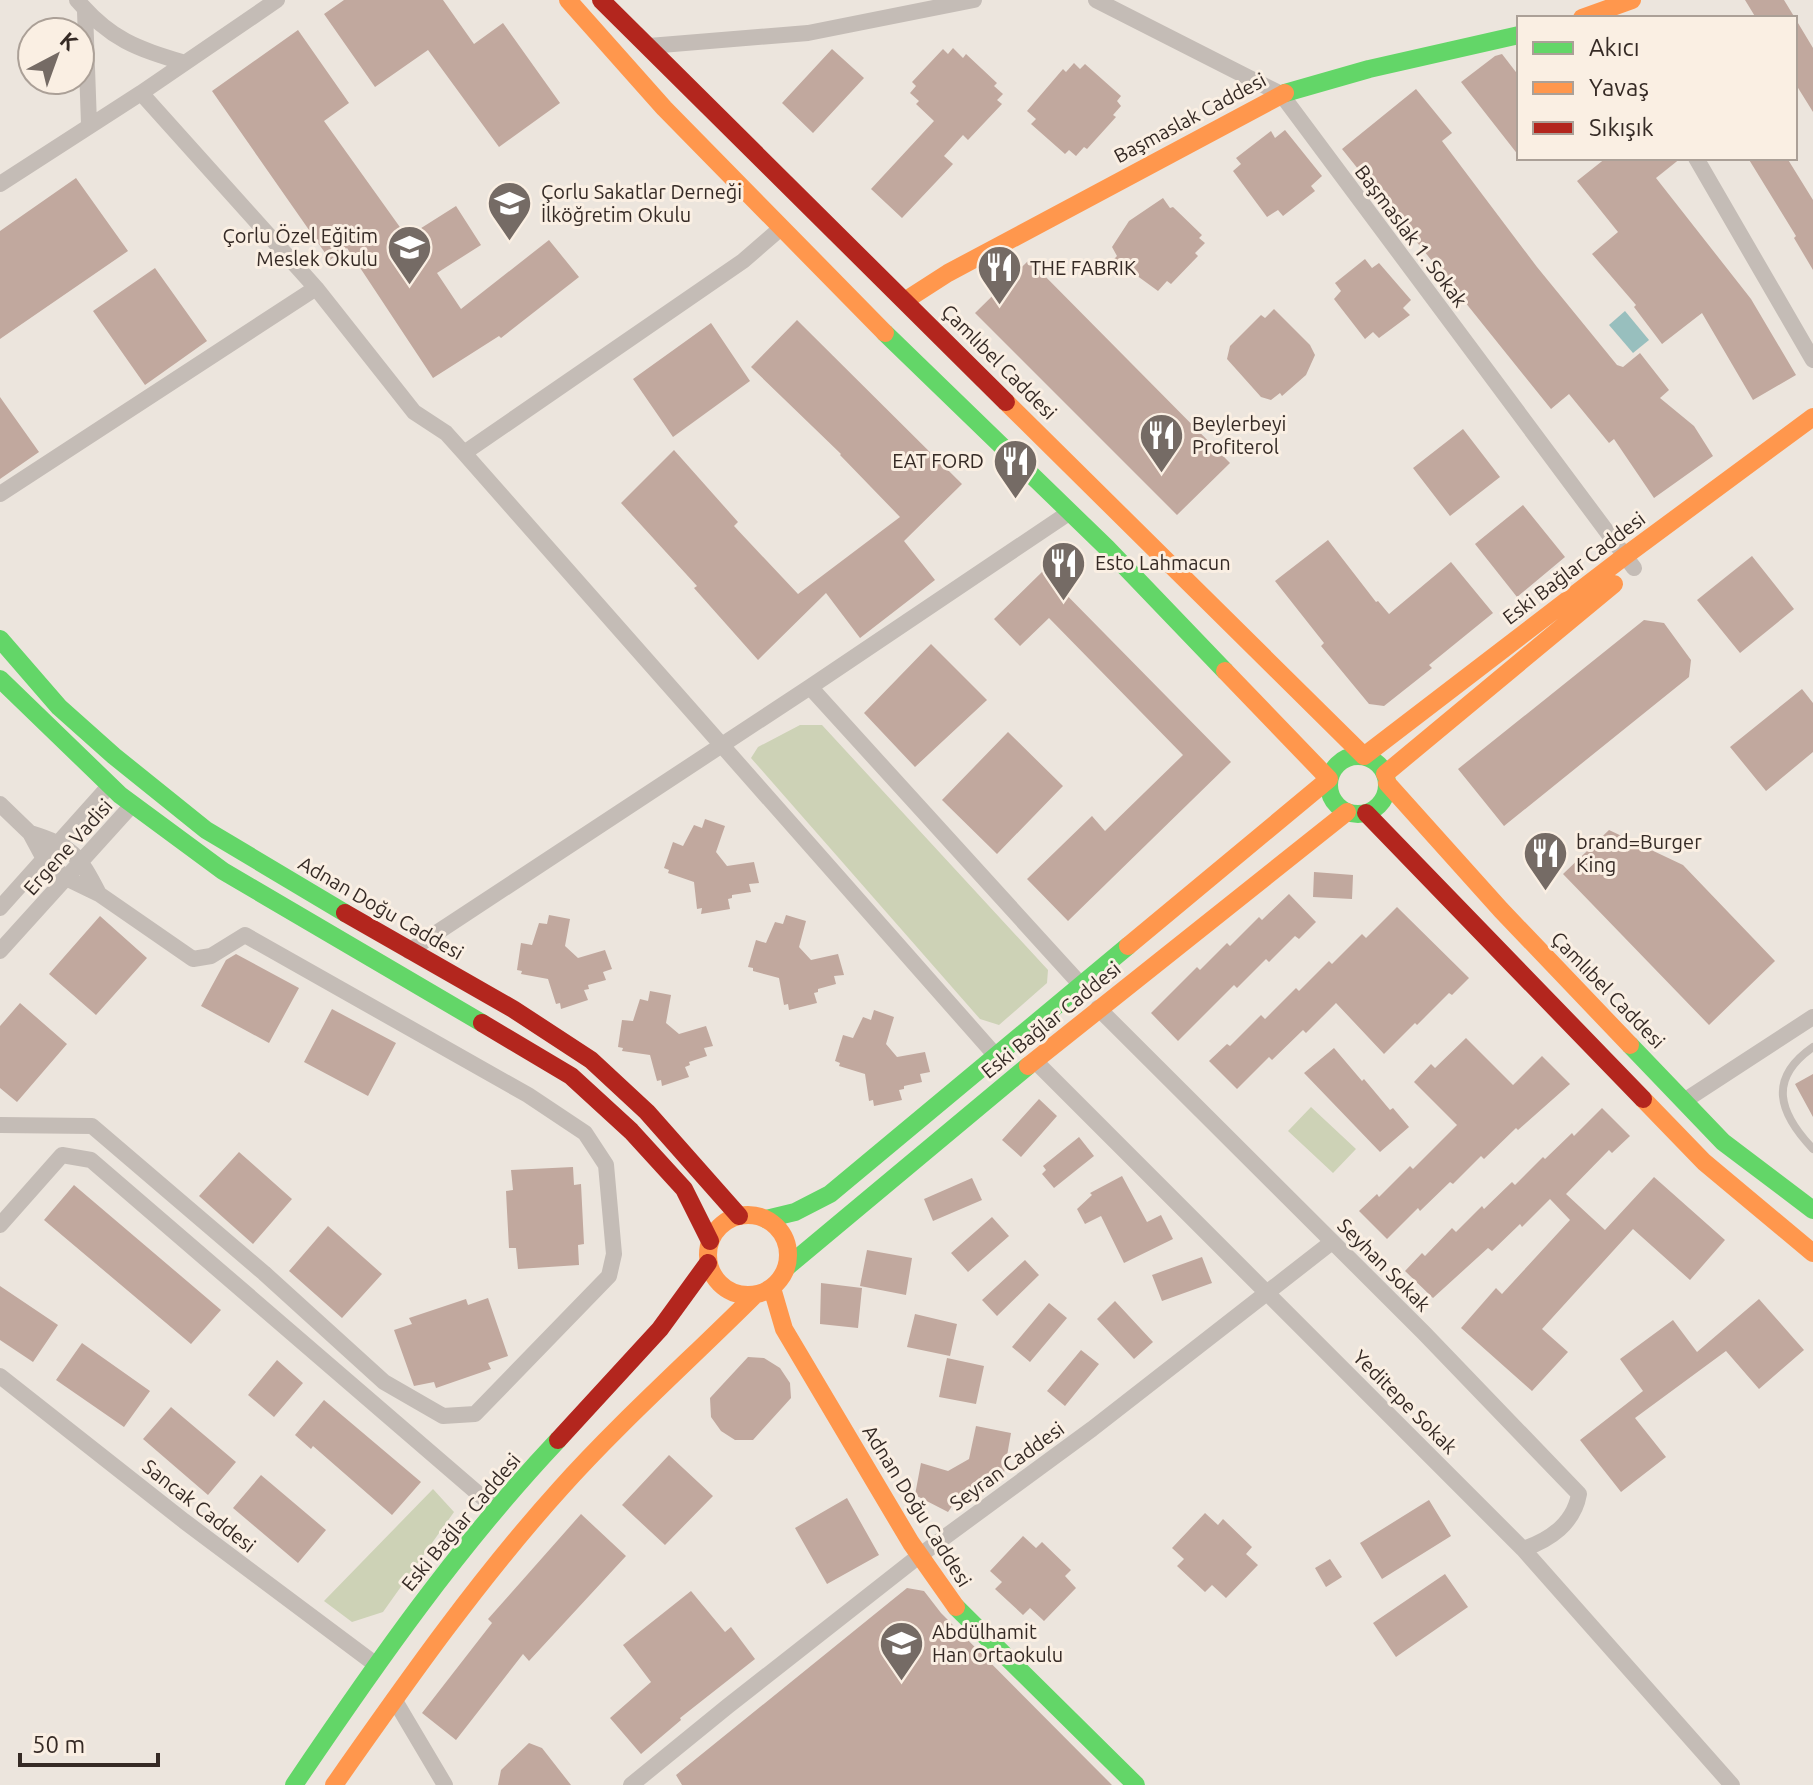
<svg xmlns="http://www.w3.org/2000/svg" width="1813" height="1785" font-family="Ubuntu,sans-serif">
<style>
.green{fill:#cdd2b6}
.water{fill:#98bfbe}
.building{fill:#c1a89e}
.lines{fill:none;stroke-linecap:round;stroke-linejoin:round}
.lane{stroke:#c4bcb6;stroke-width:8}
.street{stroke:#c4bcb6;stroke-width:16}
.fast{stroke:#63d668;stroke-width:18}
.slow{stroke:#ff974d;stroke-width:18}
.jam{stroke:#b3261e;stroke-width:18}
.labels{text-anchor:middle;stroke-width:6;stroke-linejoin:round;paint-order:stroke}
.street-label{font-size:20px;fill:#352a25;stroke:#faefe3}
.poi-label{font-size:20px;fill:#352a25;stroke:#faefe3;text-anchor:start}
</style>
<rect width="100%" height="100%" fill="#ece5dd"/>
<path class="green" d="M800 725H822L1048 970 1047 983 999 1025 980 1019 751 758 758 747Z
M1311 1107 1356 1149 1333 1173 1288 1131Z
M433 1489 454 1512 383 1612 352 1622 324 1601Z"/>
<path class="water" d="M1625 311 1649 340 1633 353 1609 325Z"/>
<path class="building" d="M344 0H443L474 44 503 23 560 103 499 147 428 50 375 87 324 14Z
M1745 0H1784L1795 18H1756Z
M1795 18 1813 48V112L1795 83Z
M298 30 349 103 324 121 407 237 456 206 481 245 437 273 461 309 549 240 579 277 501 338 499 336 433 378 347 248 330 260 212 91Z
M953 48 963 58 966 54 997 83 994 86 1003 94 997 100 1002 104 968 140 963 135 944 156 953 164 902 218 871 189 934 121 916 104 919 101 910 93 916 86 912 82 943 49 948 54Z
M832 49 864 78 813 133 782 103Z
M1502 54 1519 76V156L1461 82 1495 56Z
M1074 63 1080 69 1085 64 1121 96 1117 101 1121 106 1113 115 1116 117 1087 149 1084 147 1076 156 1069 150 1065 154 1031 124 1036 119 1027 111 1063 69 1066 72Z
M1416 89 1452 133 1442 141 1537 267 1617 365 1623 367 1640 353 1669 390 1660 398 1694 426 1713 456 1654 498 1614 439 1609 443 1569 394 1551 409 1342 149Z
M1285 130 1322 176 1311 186 1315 191 1283 216 1278 210 1267 217 1233 171 1241 164 1236 158 1271 131 1275 138Z
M1606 158H1681L1656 178 1751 299 1796 375 1753 400 1702 313 1662 344 1634 307 1636 305 1592 254 1618 232 1577 181Z
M1748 158H1787L1813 200V270L1794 238 1796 236Z
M76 178 128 251 0 339V231Z
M1163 198 1170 208 1173 207 1202 235 1199 238 1205 243 1195 253 1198 256 1171 284 1167 281 1158 291 1114 259 1117 256 1112 247 1129 221Z
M1365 259 1372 268 1379 263 1411 300 1403 308 1410 315 1379 338 1373 332 1365 339 1334 299 1341 291 1335 283Z
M1029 260 1230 463 1177 515 975 313Z
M155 268 207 341 145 385 93 311Z
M1274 309 1310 345 1315 355 1306 375 1282 396 1280 393 1271 400 1261 397 1227 359 1230 346 1261 315 1265 318Z
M797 320 962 484 904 541 935 580 860 638 826 593 758 660 694 588 697 586 621 503 674 450 738 522 734 526 798 594 900 517 840 455 841 454 751 367Z
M711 323 750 381 673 437 633 379Z
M0 397 39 452 0 479Z
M1463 429 1500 477 1450 516 1413 468Z
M1523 505 1565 557 1517 597 1475 544Z
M1328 540 1376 602 1378 601 1389 614 1451 562 1493 613 1429 665 1432 668 1384 706 1369 704 1321 646 1324 643 1275 581Z
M1752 556 1794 609 1740 653 1697 600Z
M1043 571 1231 762 1068 921 1027 879 1092 816 1105 831 1183 755 1049 618 1020 646 994 619Z
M1644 620 1664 623 1691 660 1689 677 1504 826 1458 769Z
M931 644 987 700 915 767 864 713Z
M1802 689 1813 703V752L1766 791 1730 747Z
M1008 732 1063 786 997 854 942 800Z
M705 819 725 826 716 852 727 866 754 862 759 883 749 884 751 892 732 895V898L728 899 730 909 701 914 702 908 697 909 694 882 668 873 669 870 664 868 673 842 683 846 694 825 702 828Z
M1609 830 1683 865 1775 961 1709 1025 1563 874Z
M1314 872 1353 875 1352 899 1313 897Z
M1289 894 1316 922 1299 939 1295 936 1269 962 1266 959 1237 988 1234 985 1178 1041 1151 1013 1197 967 1200 970 1227 943 1230 946 1259 917 1262 920Z
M1397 907 1469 978 1452 995 1449 993 1417 1025 1415 1023 1384 1054 1336 1003 1306 1033 1303 1030 1272 1060 1269 1057 1237 1089 1209 1061 1227 1044 1230 1046 1261 1015 1265 1019 1296 988 1299 991 1329 961 1332 964 1362 934 1366 938Z
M549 915 570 919 565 946 578 958 605 950 612 969 603 972 606 980 588 985 589 989 584 990 588 1000 561 1009 560 1003 556 1004 548 979 521 974 522 971 517 970 521 943 532 945 539 923 547 924Z
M786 915 806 921 799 947 811 960 838 954 844 975 834 976 836 984 818 989V992L814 993 817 1003 789 1010 788 1004 784 1005 779 978 753 971V968L748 967 756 940 766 943 775 922 783 924Z
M100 916 147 958 96 1015 49 974Z
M236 954 299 988 269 1043 201 1006 226 960Z
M650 991 671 995 666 1023 679 1034 706 1026 713 1046 704 1048 707 1056 689 1062 690 1065 685 1067 689 1077 662 1086 661 1080 657 1081 650 1055 622 1051 623 1048 618 1047 622 1020 633 1021 640 999 648 1001Z
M20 1003 67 1044 17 1102 0 1088V1026Z
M332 1009 396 1043 368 1096 304 1062Z
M874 1010 894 1017 886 1044 897 1057 925 1052 930 1072 920 1074 922 1082 904 1086V1089L899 1090 902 1100 874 1106 873 1100 869 1101 865 1074 839 1066 840 1063 835 1061 843 1035 853 1038 863 1017 871 1020Z
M1466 1038 1513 1085 1542 1056 1570 1084 1518 1130 1516 1128 1484 1159 1481 1156 1453 1184 1450 1182 1420 1211 1418 1208 1387 1239 1359 1211 1377 1194 1379 1197 1410 1166 1413 1169 1457 1125 1414 1082 1431 1064 1435 1068Z
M1334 1048 1362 1081 1364 1079 1390 1110 1393 1108 1409 1127 1380 1152 1304 1073Z
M1813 1074V1117L1795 1084Z
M1039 1099 1057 1116 1021 1157 1002 1140Z
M1602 1108 1630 1136 1612 1153 1609 1150 1566 1194 1605 1230 1654 1177 1725 1240 1690 1280 1633 1229 1542 1329 1568 1352 1532 1391 1461 1328 1496 1288 1502 1294 1570 1220 1550 1199 1522 1227 1520 1224 1492 1251 1488 1248 1433 1298 1405 1271 1422 1253 1425 1256 1452 1228 1456 1232 1482 1206 1484 1209 1512 1182 1515 1185 1543 1157 1545 1159 1572 1133 1574 1136Z
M1079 1137 1094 1156 1054 1188 1042 1174 1046 1170 1043 1166Z
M239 1152 292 1199 253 1244 199 1196Z
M573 1167 574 1185 581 1184 584 1244 578 1245 579 1265 518 1269 516 1248H509L507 1211 506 1191 513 1190 511 1170Z
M1122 1176 1147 1222 1161 1215 1173 1239 1124 1263 1101 1216 1085 1224 1077 1209 1092 1195 1090 1193Z
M972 1178 982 1200 933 1221 924 1199Z
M74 1185 221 1310 191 1344 44 1220Z
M992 1217 1009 1236 968 1272 951 1253Z
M328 1226 382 1274 342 1318 289 1271Z
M867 1250 912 1258 906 1295 860 1286Z
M1202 1257 1212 1283 1162 1301 1152 1275Z
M1025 1260 1039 1275 997 1316 982 1300Z
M821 1283 862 1288 858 1328 820 1324Z
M0 1286 58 1325 33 1362 0 1340Z
M488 1298 508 1356 488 1363 491 1369 436 1388 434 1382 414 1386 394 1330 412 1324 409 1318 466 1299 468 1305Z
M1759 1299 1804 1350 1759 1389 1726 1351 1635 1418 1666 1457 1621 1492 1580 1440 1643 1391 1620 1359 1673 1320 1697 1352Z
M1115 1301 1153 1342 1134 1359 1097 1319Z
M1049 1303 1067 1318 1030 1362 1012 1347Z
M915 1314 957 1324 950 1356 907 1347Z
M82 1343 150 1391 124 1427 56 1380Z
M1081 1350 1099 1364 1065 1406 1047 1391Z
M748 1357 764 1358 780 1368 790 1383 791 1398 753 1440H735L721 1431 711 1417 710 1398Z
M947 1358 984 1366 976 1404 939 1397Z
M277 1360 303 1383 274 1417 248 1395Z
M324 1400 421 1482 392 1515 313 1446 311 1449 295 1435Z
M171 1407 236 1462 208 1495 143 1439Z
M976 1426 1011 1433 1004 1473 962 1492 948 1512 915 1495 921 1463 948 1471 969 1459Z
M669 1455 713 1496 665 1545 622 1505Z
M261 1475 326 1530 298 1563 233 1508Z
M847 1498 879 1555 827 1584 795 1528Z
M1429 1500 1451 1536 1382 1579 1360 1543Z
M1205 1513 1218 1525 1223 1519 1252 1547 1246 1554 1258 1565 1226 1598 1212 1585 1205 1592 1177 1566 1184 1559 1172 1548Z
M581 1514 626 1556 529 1661 523 1654 456 1740 422 1713 492 1623 488 1619Z
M1023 1536 1036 1548 1042 1542 1071 1570 1065 1576 1076 1588 1044 1621 1030 1608 1023 1615 995 1589 1002 1582 990 1571Z
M1330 1559 1342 1577 1326 1587 1315 1568Z
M1445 1574 1468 1607 1396 1657 1373 1623Z
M907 1588 924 1591 941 1613 1112 1785H682L676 1775Z
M691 1591 725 1632 731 1627 755 1659 680 1718 681 1720 641 1754 610 1718 651 1682 623 1645Z
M529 1743 542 1748 571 1785H498L501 1770Z"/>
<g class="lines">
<path class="lane" d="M1813 1047C1767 1079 1779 1113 1813 1149"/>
<path class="street" d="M77 0C111 40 136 48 185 63
M1096 0 1281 94 1634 568
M85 11 89 124
M649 46 808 33 974 0
M141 93 316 288 414 412 446 433 464 453 996 1056
M1696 158 1813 360
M0 184 141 93 277 0
M464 453 743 261 781 228
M0 494 316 288
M810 687 1081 985
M0 804 30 833 44 859 66 878 99 894 193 959 211 956 245 935 528 1095 585 1133 606 1165 614 1254 609 1276 475 1414 443 1416 384 1382 264 1273 92 1126 0 1125
M30 833C72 846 79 855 99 894
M0 908 110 785
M0 951 133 804
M409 951 810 687 1070 512
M1098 1008 1424 1333 1579 1494C1574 1523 1550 1540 1523 1549
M1035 1061 1523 1549 1732 1785
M1684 1101 1813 1017
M0 1225 62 1155 91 1160 496 1509
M0 1376 184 1521 375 1664
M394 1699 445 1785
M631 1785 728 1706 919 1556 1092 1429 1332 1242"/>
<path class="fast" d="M1285 93 1369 69 1519 35
M885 333 1107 548 1225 671
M0 639 59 707 114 756 206 830 345 913
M0 679 120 795 223 871 482 1023
M1329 785a29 29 0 1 1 58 0a29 29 0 1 1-58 0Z
M1630 1045 1723 1142 1813 1210
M766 1219 795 1212 830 1194 1128 946
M787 1267 1028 1066
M956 1607 1136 1785
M294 1785C375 1665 458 1546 558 1440"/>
<path class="slow" d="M568 0 664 108 885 333
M1582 18 1632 0
M906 300 948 273 1285 93
M1006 402 1364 756
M1364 756 1625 556 1813 417
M1385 774 1614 584
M1387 783 1501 910 1630 1045
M1128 946 1329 779 1225 671
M1028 1066 1347 812
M1643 1099 1704 1162 1813 1253
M708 1255a40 40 0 1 1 80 0a40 40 0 1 1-80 0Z
M772 1288 784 1329 911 1543 956 1607
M334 1785C405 1684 477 1581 560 1489 620 1422 691 1359 755 1295"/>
<path class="jam" d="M601 0 1006 402
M1366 813 1643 1099
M345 913 513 1009 591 1060 647 1112 739 1216
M482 1023 571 1076 631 1131 684 1189 710 1241
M558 1440 660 1329 708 1263"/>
</g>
<defs>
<symbol id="school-pin" viewBox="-11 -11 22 30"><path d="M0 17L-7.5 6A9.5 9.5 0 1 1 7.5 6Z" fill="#756b65" stroke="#faefe3"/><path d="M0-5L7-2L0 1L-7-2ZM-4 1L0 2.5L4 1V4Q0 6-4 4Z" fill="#fff"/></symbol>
<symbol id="restaurant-pin" viewBox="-11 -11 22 30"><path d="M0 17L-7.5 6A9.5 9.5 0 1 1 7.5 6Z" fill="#756b65" stroke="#faefe3"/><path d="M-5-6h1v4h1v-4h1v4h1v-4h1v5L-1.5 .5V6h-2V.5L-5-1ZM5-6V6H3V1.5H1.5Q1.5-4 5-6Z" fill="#fff"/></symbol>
</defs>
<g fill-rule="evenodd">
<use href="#school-pin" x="484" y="178" width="51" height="69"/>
<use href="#school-pin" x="384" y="222" width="51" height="69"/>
<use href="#restaurant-pin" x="974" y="242" width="51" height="69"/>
<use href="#restaurant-pin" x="1136" y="410" width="51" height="69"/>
<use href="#restaurant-pin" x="990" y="436" width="51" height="69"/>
<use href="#restaurant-pin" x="1038" y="538" width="51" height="69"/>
<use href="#restaurant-pin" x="1520" y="828" width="51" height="69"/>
<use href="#school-pin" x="876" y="1618" width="51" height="69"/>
</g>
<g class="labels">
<g class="street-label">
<text transform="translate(1190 118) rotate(-28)" y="7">Başmaslak Caddesi</text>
<text transform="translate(1411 236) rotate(53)" y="7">Başmaslak 1. Sokak</text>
<text transform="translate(999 362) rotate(45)" y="7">Çamlıbel Caddesi</text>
<text transform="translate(1574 568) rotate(-37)" y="7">Eski Bağlar Caddesi</text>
<text transform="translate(68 847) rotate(-48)" y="7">Ergene Vadisi</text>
<text transform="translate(381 908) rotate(30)" y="7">Adnan Doğu Caddesi</text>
<text transform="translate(1608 990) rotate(46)" y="7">Çamlıbel Caddesi</text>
<text transform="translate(1051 1020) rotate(-39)" y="7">Eski Bağlar Caddesi</text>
<text transform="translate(1384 1265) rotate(45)" y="7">Seyhan Sokak</text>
<text transform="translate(1405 1402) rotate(45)" y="7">Yeditepe Sokak</text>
<text transform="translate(1007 1466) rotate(-36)" y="7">Seyran Caddesi</text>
<text transform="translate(199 1506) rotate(38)" y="7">Sancak Caddesi</text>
<text transform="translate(917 1506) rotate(58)" y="7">Adnan Doğu Caddesi</text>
<text transform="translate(461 1522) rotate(-50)" y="7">Eski Bağlar Caddesi</text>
</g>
<g class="poi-label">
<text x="541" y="199">Çorlu Sakatlar Derneği<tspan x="541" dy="23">İlköğretim Okulu</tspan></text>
<text x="378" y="243" text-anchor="end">Çorlu Özel Eğitim<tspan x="378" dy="23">Meslek Okulu</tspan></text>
<text x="1030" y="275">THE FABRIK</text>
<text x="1192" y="431">Beylerbeyi<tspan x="1192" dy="23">Profiterol</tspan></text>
<text x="984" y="468" text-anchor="end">EAT FORD</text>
<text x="1095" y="570">Esto Lahmacun</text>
<text x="1576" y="849">brand=Burger<tspan x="1576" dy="23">King</tspan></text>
<text x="932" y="1639">Abdülhamit<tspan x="932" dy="23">Han Ortaokulu</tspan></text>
</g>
</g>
<rect x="1517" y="16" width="280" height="144" fill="#faefe3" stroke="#aba097" stroke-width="2"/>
<rect x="1533" y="42" width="40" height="12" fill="#63d668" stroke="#aba097" stroke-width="2"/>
<text x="1589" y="56" font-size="24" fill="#352a25">Akıcı</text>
<rect x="1533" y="82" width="40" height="12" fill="#ff974d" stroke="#aba097" stroke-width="2"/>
<text x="1589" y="96" font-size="24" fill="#352a25">Yavaş</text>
<rect x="1533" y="122" width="40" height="12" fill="#b3261e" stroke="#aba097" stroke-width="2"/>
<text x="1589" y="136" font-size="24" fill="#352a25">Sıkışık</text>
<g transform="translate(56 56) rotate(41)"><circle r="38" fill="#faefe3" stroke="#aba097" stroke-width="2"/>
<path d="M0-6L14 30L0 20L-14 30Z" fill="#756b65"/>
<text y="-12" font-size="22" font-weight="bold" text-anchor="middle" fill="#352a25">K</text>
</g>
<path d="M20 1753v12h138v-12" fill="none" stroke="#352a25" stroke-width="4"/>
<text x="32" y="1753" font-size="24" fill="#352a25" stroke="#faefe3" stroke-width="6" paint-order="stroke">50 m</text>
</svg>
